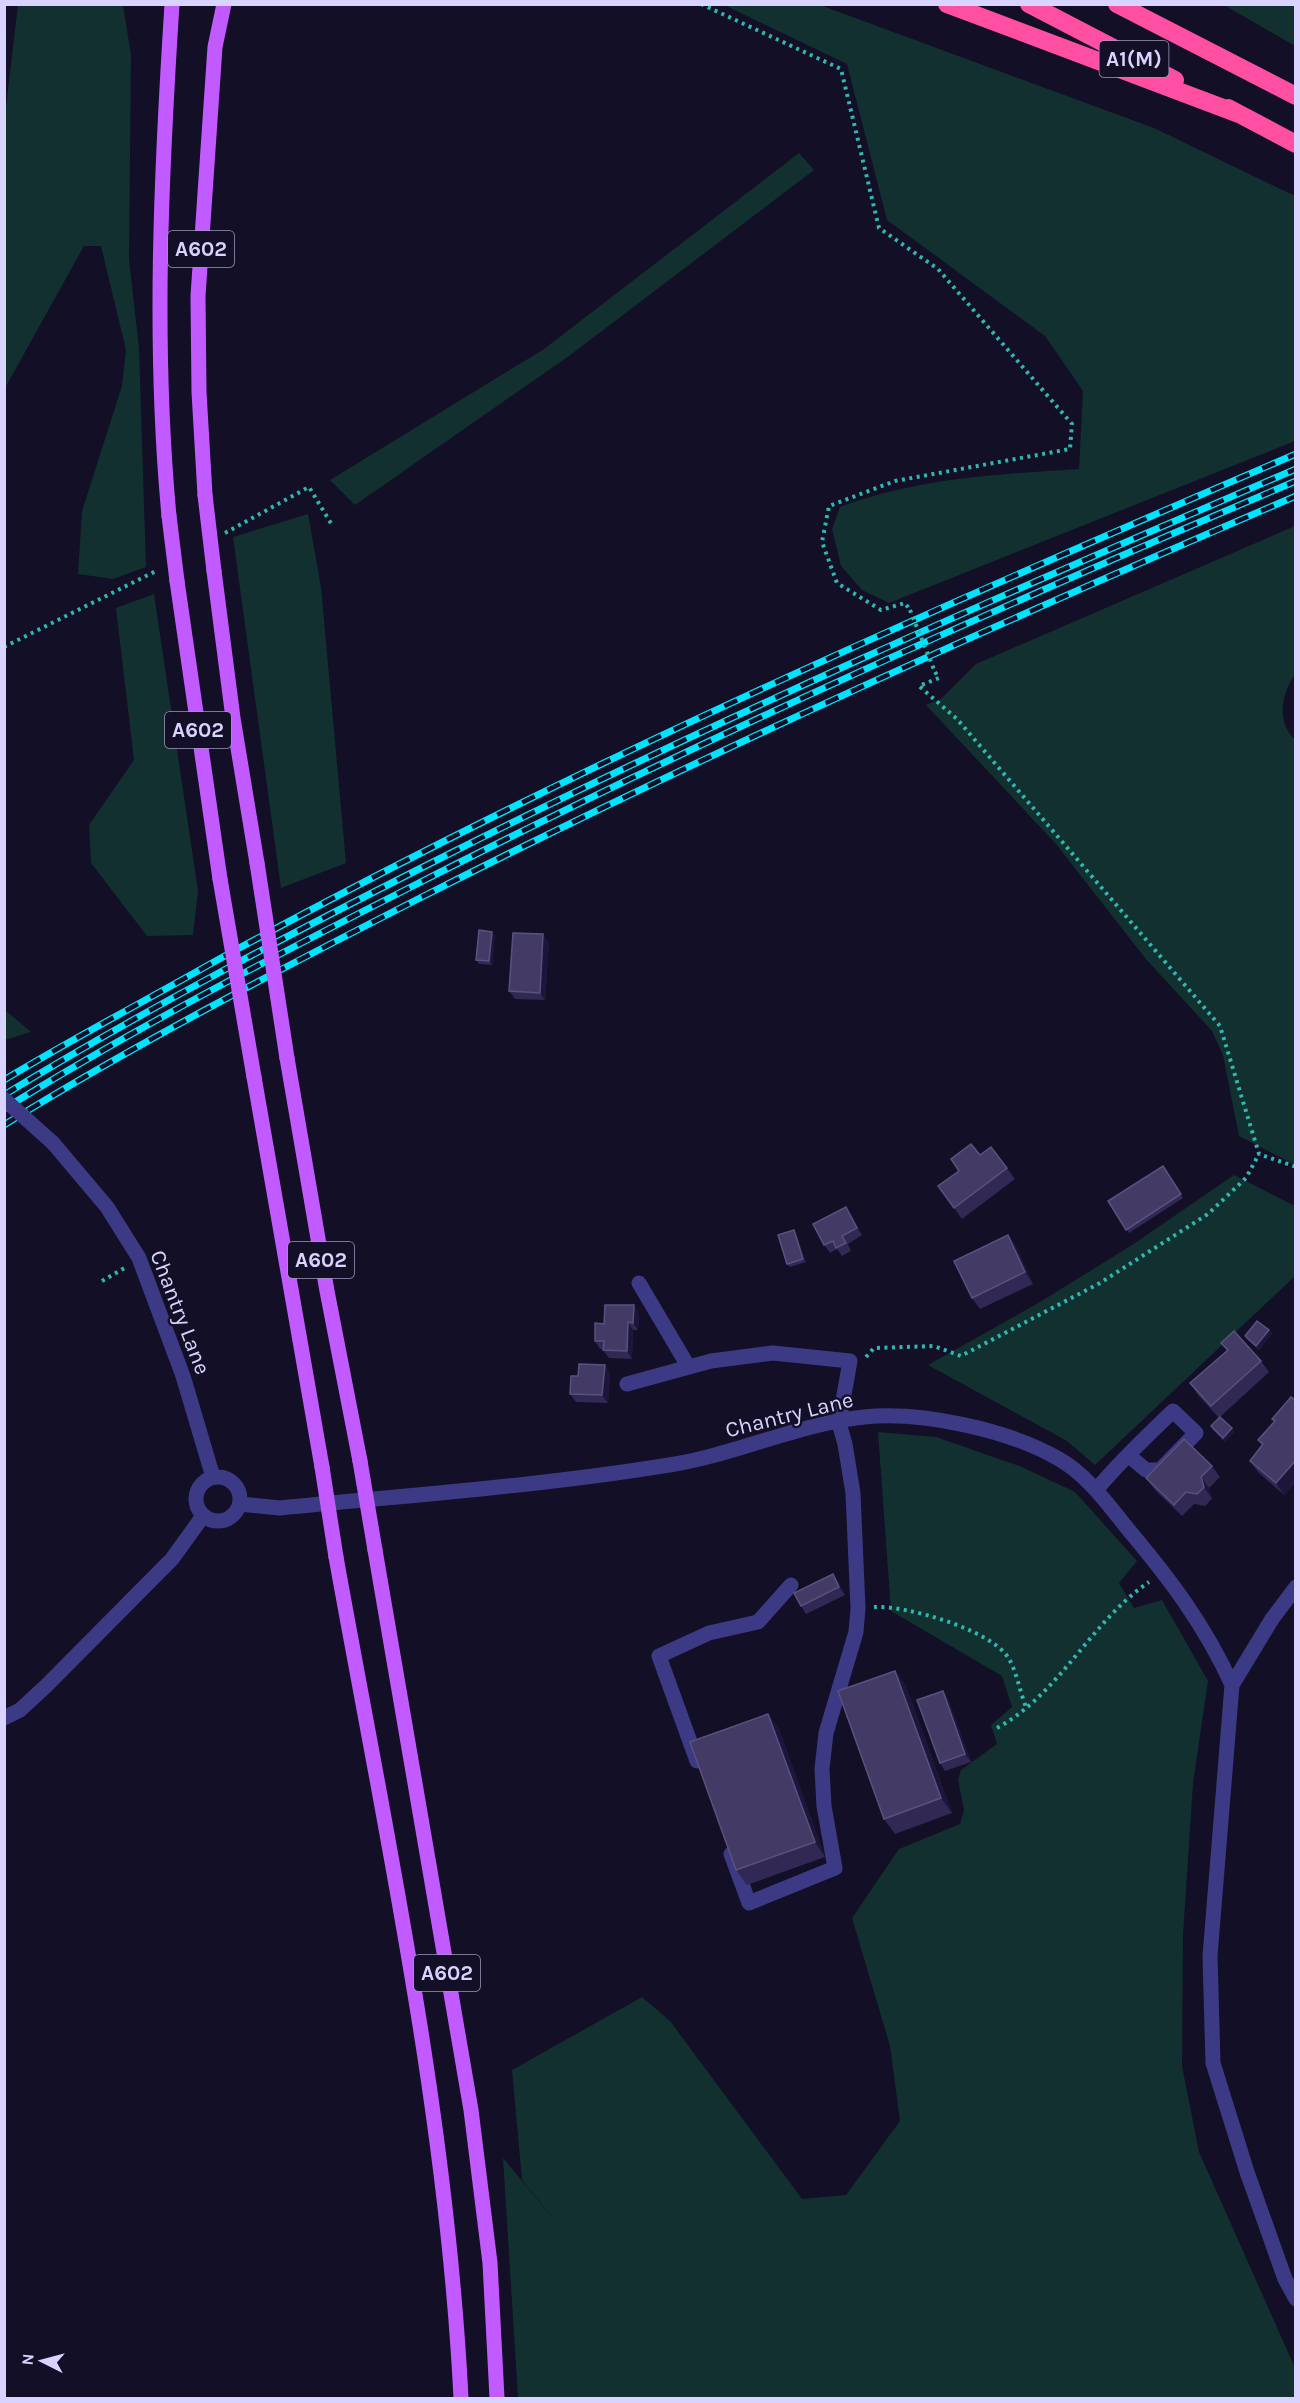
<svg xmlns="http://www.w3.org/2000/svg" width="1300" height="2403" font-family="Karla,sans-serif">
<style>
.green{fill:#12302f}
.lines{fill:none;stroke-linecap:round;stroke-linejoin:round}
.path{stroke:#2fb8b0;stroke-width:4;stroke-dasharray:3 4.5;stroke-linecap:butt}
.minor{stroke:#3d3a85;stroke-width:15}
.major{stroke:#c25bff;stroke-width:15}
.highway{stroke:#ff4fa3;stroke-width:18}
.rail-casing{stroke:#00e5ff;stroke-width:7}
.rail{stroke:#130f26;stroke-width:4.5;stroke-dasharray:14;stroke-linecap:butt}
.path-bridge{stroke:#2fb8b0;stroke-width:4;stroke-dasharray:3 4.5;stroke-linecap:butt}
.minor-bridge{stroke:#3d3a85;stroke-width:15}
.major-bridge{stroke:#c25bff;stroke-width:15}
.wall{fill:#312854}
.shaded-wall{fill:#1d163a}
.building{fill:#433a66;stroke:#5a527e;stroke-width:1.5}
.labels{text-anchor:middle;stroke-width:5;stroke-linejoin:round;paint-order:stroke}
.shield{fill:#130f26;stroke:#9e99be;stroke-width:1.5}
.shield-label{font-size:21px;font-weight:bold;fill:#d9d4ff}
.street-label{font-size:22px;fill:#d9d4ff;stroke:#130f26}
</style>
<rect width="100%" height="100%" fill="#130f26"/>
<path class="green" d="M18 5H123L131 55 129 259 139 348 146 567 113 579 78 574 82 511 122 386 126 350 101 246H84L5 388 4 123Z
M724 5H820L1154 128 1295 196V441L889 603 862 590 841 566 832 529 840 507C917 478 998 474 1079 469L1083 391 1045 336 887 220 847 64Z
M1224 5H1295V46Z
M799 153 814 170 569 356 355 505 330 480 544 349Z
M308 514 321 587 346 863 281 888 233 537Z
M1295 526V674C1281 695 1276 722 1296 741L1295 1165 1239 1136 1223 1055 1212 1031 1145 958 1056 844 926 705 941 699 976 664Z
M154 594 198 891 193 935 147 936 91 863 89 825 134 760 116 608Z
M4 1010H5L31 1032 5 1040Z
M1234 1175 1295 1206V1276L1095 1465 1067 1441 928 1365 1040 1302 1132 1245Z
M878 1432 936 1437 1022 1467 1075 1492 1137 1561 1119 1583 1134 1608 1162 1600 1208 1681 1193 1783 1183 1935 1182 2066 1199 2152 1295 2368V2398H518L503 2158 561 2228 522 2180 512 2070 642 1997 670 2021 802 2199 846 2195 900 2121 890 2046 852 1918 899 1849 960 1824 964 1810 958 1780 961 1770 997 1744 991 1725 1012 1707 1002 1676 891 1611Z"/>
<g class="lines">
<path class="path" d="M701 4 841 69 879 228 938 269 1072 424 1070 449 895 481 829 506 822 542 837 583 881 610 905 603 910 610
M225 533 309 487 332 525
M4 647 158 570
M935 672 939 678 919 686 957 719 1220 1026 1259 1154 1296 1167
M102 1281 126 1267
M866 1357 874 1348 934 1346 961 1356 1100 1283 1208 1214 1246 1178 1259 1154
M874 1607C905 1605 993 1630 1009 1659 1017 1673 1020 1692 1026 1707
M997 1728C1060 1694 1091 1621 1149 1582"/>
<path class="minor" d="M53 1143 107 1207 139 1258 183 1376 213 1477
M639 1283 688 1366
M627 1384 711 1361 773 1353 850 1361 839 1423 845 1444 853 1493 858 1608 856 1632 826 1733 822 1769 824 1806 835 1868 749 1903 731 1854
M196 1499a22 22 0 1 1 44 0a22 22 0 1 1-44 0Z
M1097 1489C1120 1461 1147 1436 1173 1411L1196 1433 1160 1470H1146L1128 1455
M240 1504 280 1508C410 1495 540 1486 669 1465 734 1455 798 1424 864 1417 922 1411 1009 1430 1059 1459 1087 1475 1107 1503 1127 1528 1169 1578 1205 1625 1232 1685
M1296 1587 1272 1619 1232 1685 1210 1956 1213 2063 1247 2172 1285 2279 1296 2299
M4 1718 20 1710 46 1686 172 1559 203 1516
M697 1761 659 1656 709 1633 758 1622 791 1585"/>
<path class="major" d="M205 495 199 392 198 296 215 47 224 4
M169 516C153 345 161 176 172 4
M214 571 233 718 257 863
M177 581 220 879
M287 1058 327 1291 360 1461
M254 1077 322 1467
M375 1550 471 2110 490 2263 497 2398
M336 1557C386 1836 447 2115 461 2398"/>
<path class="highway" d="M947 4 1239 114
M1029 4 1175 80
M1117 4 1296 96
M1228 108 1296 144"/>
<defs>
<path id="rail" d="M4 1080C72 1039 143 1002 212 963 562 771 929 611 1296 454
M4 1095C144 1010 290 934 435 861 717 719 1006 593 1296 469
M4 1109C133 1029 269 959 403 891 695 742 994 609 1296 481
M4 1125C137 1043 277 971 416 900 704 754 999 623 1296 496"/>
</defs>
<use href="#rail" class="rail-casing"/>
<use href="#rail" class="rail"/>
<path class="path-bridge" d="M910 610 935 672"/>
<path class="minor-bridge" d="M4 1099 53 1143"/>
<path class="major-bridge" d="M205 495 214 571
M169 516 177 581
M257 863 287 1058
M220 879 254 1077
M360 1461 375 1550
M322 1467 336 1557"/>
</g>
<path class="wall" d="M495 935 492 965 479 964 476 960Z
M549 942 545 1000 515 999 509 991Z
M980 1155 1007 1168 1015 1179 962 1219 938 1186Z
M1163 1166 1183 1198 1129 1233 1108 1201Z
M851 1215 862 1235 848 1244 851 1251 842 1256 837 1249 830 1253 824 1245Z
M796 1234 806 1262 790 1267 787 1264Z
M1016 1246 1033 1284 980 1309 972 1298Z
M639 1313 638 1330H633L632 1359 609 1358 603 1350V1349H600L595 1341 604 1324Z
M1269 1330 1272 1334 1259 1350 1248 1340 1245 1336Z
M1221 1343 1261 1361 1269 1372 1220 1417 1234 1432 1225 1442 1213 1430 1211 1426 1219 1418 1198 1395 1190 1383 1227 1351Z
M605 1365 610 1373 608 1403 576 1402 570 1394 578 1376Z
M1296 1401V1482L1284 1495 1258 1472 1250 1461 1262 1446 1258 1440 1274 1422 1272 1419Z
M1212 1466 1220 1477 1209 1488 1212 1499 1205 1506 1194 1504 1182 1516 1155 1490 1146 1478Z
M833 1574 838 1582 845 1595 806 1614 801 1606Z
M895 1671 906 1686 952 1813 895 1834 884 1819Z
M943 1691 948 1699 971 1762 945 1771 940 1763Z
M768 1714 779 1729 825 1857 747 1885 736 1870Z"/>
<path class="shaded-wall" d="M492 932 495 935 492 965 489 961Z
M543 934 549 942 545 1000 540 993Z
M846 1207 851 1215 862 1235 857 1228Z
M794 1230 796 1234 806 1262 803 1259Z
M1008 1235 1016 1246 1033 1284 1025 1272Z
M634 1305 639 1313 638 1330 633 1323Z
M628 1322 633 1330 632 1359 627 1351Z
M1269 1330 1272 1334 1259 1350 1256 1346Z
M605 1365 610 1373 608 1403 602 1395Z
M1232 1428 1234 1432 1225 1442 1223 1438Z
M1296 1460V1482L1284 1495 1276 1483Z
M1201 1477 1209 1488 1212 1499 1204 1487Z
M833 1574 838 1582 845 1595 839 1587Z
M895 1671 906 1686 952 1813 941 1798Z
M943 1691 948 1699 971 1762 965 1754Z
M768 1714 779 1729 825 1857 815 1842Z"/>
<path class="building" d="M479 930 492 932 489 961 476 960Z
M513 933 543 934 540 993 509 991Z
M971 1144 980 1155 991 1147 1007 1168 954 1208 938 1186 959 1171 951 1159Z
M1163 1166 1181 1194 1126 1230 1108 1201Z
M846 1207 857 1228 842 1236 846 1243 836 1248 833 1241 824 1245 813 1224Z
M794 1230 803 1259 787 1264 778 1235Z
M1008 1235 1025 1272 972 1298 954 1261Z
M605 1305H634L633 1323 628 1322 627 1351 603 1350 604 1341H595V1323L604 1324Z
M1257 1321 1269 1330 1256 1346 1245 1336Z
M1234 1331 1261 1361 1211 1406 1190 1383 1228 1350 1221 1343Z
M579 1364 605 1365 602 1395 570 1394 571 1376H578Z
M1291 1397 1296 1401V1460L1276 1483 1250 1461 1263 1444 1258 1440 1275 1421 1272 1419Z
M1220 1417 1232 1428 1223 1438 1211 1426Z
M1184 1439 1212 1466 1201 1477 1204 1487 1197 1494 1186 1492 1174 1505 1146 1478Z
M833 1574 839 1587 801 1606 794 1593Z
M895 1671 941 1798 884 1819 838 1691Z
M943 1691 965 1754 940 1763 917 1700Z
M768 1714 815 1842 736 1870 690 1742Z"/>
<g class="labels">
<g class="shield">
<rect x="1099.5" y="41" width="69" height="36" rx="4.5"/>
<rect x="168" y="231" width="66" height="36" rx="4.5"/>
<rect x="165" y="712" width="66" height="36" rx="4.5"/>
<rect x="288" y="1242" width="66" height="36" rx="4.5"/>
<rect x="414" y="1955" width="66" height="36" rx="4.5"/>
</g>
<g class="shield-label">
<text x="1134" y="66">A1(M)</text>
<text x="201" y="256">A602</text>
<text x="198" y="737">A602</text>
<text x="321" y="1267">A602</text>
<text x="447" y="1980">A602</text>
</g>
<g class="street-label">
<text transform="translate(181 1312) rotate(69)" y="8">Chantry Lane</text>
<text transform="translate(789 1414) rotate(-14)" y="8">Chantry Lane</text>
</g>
</g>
<rect width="1300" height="2403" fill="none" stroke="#d9d4ff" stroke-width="12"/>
<g transform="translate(42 2361) rotate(276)" stroke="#130f26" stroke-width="4.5" paint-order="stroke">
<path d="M0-4.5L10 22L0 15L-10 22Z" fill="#d9d4ff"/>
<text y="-9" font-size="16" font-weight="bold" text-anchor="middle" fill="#d9d4ff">N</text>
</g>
</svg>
